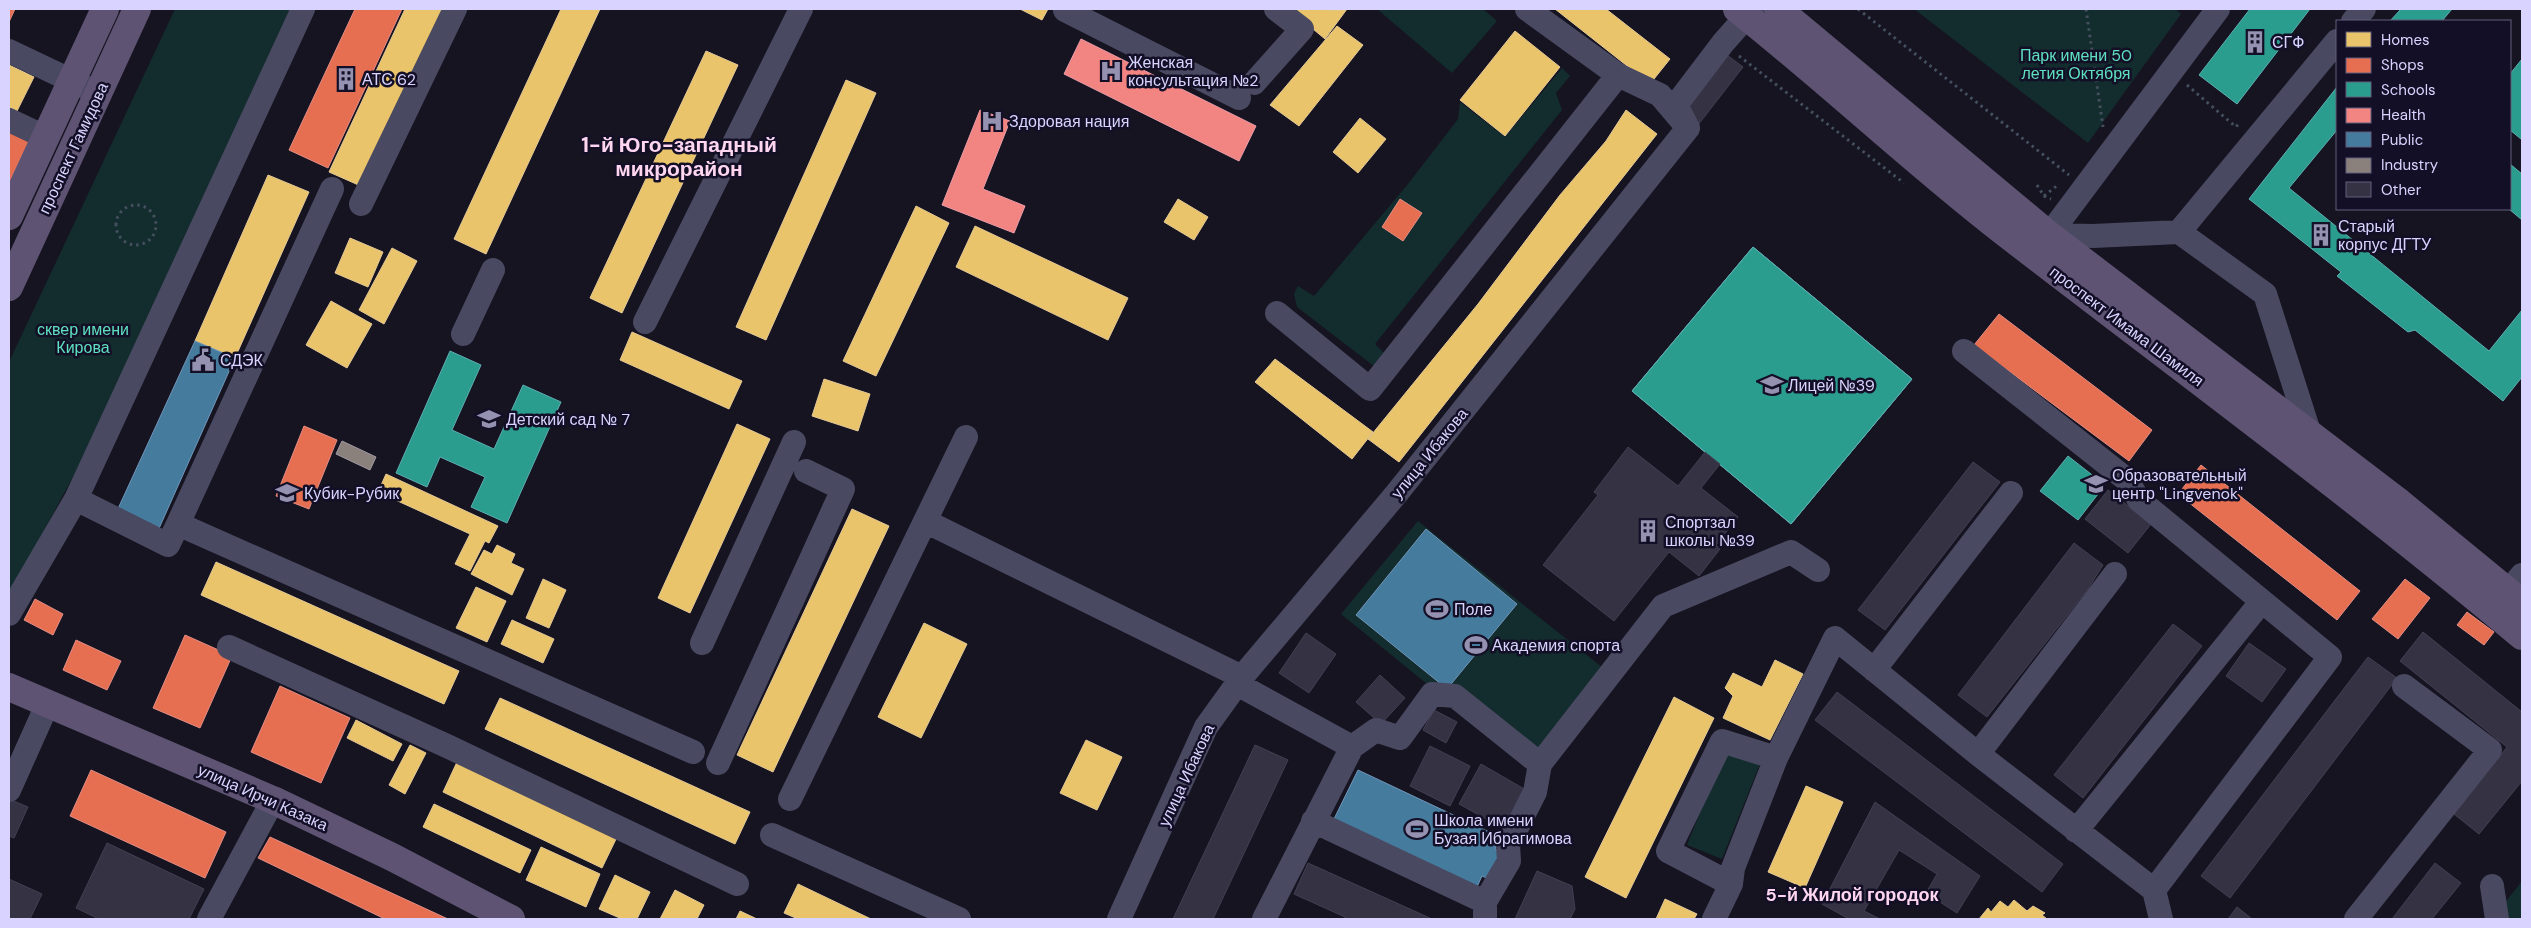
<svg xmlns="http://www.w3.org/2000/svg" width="2531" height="928" font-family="'DM Sans',sans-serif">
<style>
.green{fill:#132c2d}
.homes{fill:#e9c46a;stroke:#e4c997}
.shops{fill:#e76f51;stroke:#e38d85}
.schools{fill:#2a9d8f;stroke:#5eaeb1}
.health{fill:#f28482;stroke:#ea9ca8}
.public{fill:#457b9d;stroke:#7196ba}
.industry{fill:#8a817c;stroke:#a29aa3}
.building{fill:#343243;stroke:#433f54}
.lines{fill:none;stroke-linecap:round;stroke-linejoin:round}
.path{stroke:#44505f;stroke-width:3;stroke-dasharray:2.5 4;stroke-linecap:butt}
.minor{stroke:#4a4962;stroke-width:24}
.major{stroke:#5e5373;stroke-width:28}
.labels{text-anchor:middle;stroke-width:5;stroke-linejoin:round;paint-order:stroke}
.poi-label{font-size:16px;fill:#d9d4ff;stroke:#130f26;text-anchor:start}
.park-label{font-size:16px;fill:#5fe0c0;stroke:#130f26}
.street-label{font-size:16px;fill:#d9d4ff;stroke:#130f26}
.neighbourhood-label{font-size:18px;font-weight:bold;fill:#ffd6f0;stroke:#130f26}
.district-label{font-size:21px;font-weight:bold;fill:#ffd6f0;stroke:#130f26}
</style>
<rect width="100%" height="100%" fill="#161421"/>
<path class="green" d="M175 9H295L134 365 12 589 9 587V362Z
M1377 9H1483L1497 21 1452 73Z
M1914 9H2175L2181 14 2088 143Z
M1562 68 1570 76 1556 93 1562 110 1375 344 1385 354 1375 367 1297 307 1294 294 1298 286 1314 296 1408 184 1458 119 1460 102 1505 137Z
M1418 521 1612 675 1540 776 1341 614Z
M1725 750 1760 764 1722 859 1687 845Z
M2522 881V919H2492Z"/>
<path class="homes" d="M405 9H438L444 11 363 187 329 172Z
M561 9H600L486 254 454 239Z
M1020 9H1048L1042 20Z
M1289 9 1345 10 1347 9 1325 39Z
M1555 9H1606L1670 59 1650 84Z
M1337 26 1363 45 1299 126 1270 105Z
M1515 31 1560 67 1505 136 1460 100Z
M706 51 738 65 622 313 590 298Z
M9 65 34 77 17 111 9 107Z
M846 80 876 93 766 340 736 327Z
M1626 110 1657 134 1399 462 1368 439 1478 304 1560 195 1606 141Z
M1360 118 1386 139 1358 173 1333 152Z
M268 175 309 192 235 358 195 341Z
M1178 199 1208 217 1194 240 1164 222Z
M916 206 949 223 876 376 843 361Z
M975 226 1128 298 1108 340 956 267Z
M350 238 383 252 368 287 335 273Z
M392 248 417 261 384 324 359 310Z
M331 301 372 324 347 368 306 345Z
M632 332 742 381 729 409 620 360Z
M1275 359 1373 432 1352 459 1255 382Z
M824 379 870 394 858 431 812 416Z
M737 424 770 439 690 613 658 598Z
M386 474 498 526 489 543 485 541 470 571 455 564 470 534 378 492Z
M852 509 889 526 773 772 737 755Z
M497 545 515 554 511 563 524 569 512 595 471 574 484 550 492 554Z
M216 562 459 671 444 704 201 595Z
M543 579 566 590 549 628 526 618Z
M476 587 506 601 487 642 456 628Z
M512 620 554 639 543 663 501 644Z
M924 623 967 644 921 738 878 717Z
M1775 660 1803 674 1770 740 1723 718 1733 696 1725 688 1733 673 1762 687Z
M1674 697 1714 718 1626 898 1585 877Z
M500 698 750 812 735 844 485 729Z
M356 720 402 744 393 761 347 738Z
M1086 740 1122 757 1097 810 1060 793Z
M410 745 426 753 405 794 389 785Z
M457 762 617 837 602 868 443 792Z
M1806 786 1843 802 1805 888 1768 872Z
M434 804 531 850 520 873 423 827Z
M541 847 600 874 586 907 526 880Z
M615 875 650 892 637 919H622L599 909Z
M798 884 871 919H798L784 913Z
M675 890 704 905 697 919H660Z
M1665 899 1697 914 1694 919H1656Z
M2014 900 2027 911 2033 906 2045 913 2042 915 2047 919H1979L1988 908 1991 912 2000 901 2008 907Z
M740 911 757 919H736Z"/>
<path class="shops" d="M9 9H15L9 22Z
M355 9H402L328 168 289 150Z
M9 123 32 135 9 183Z
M1400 199 1422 213 1403 241 1382 227Z
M1999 314 2152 430 2129 461 1974 345Z
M304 426 337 440 309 509 276 496Z
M2201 465 2360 591 2337 620 2178 494Z
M2405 579 2430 598 2398 639 2372 619Z
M35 599 63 614 53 635 24 620Z
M2467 612 2494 632 2484 645 2457 625Z
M185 635 232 656 200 728 153 708Z
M76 640 121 661 107 690 63 670Z
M280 686 350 718 321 783 251 752Z
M91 770 226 832 205 878 70 816Z
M270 837 448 919H385L258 858Z"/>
<path class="schools" d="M2250 9H2310L2237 104 2199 75Z
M2401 9H2452L2442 21H2390Z
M2522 59V137L2521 139 2510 130V74Z
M2337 87V130L2289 188 2489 351 2522 310V377L2503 401 2415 330 2408 332 2337 276 2341 272 2249 199Z
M2510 164 2522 174V220L2509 209Z
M1753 247 1912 379 1791 524 1632 391Z
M1753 247 1912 379 1791 524 1632 391Z
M450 351 481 365 452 430 494 449 523 385 561 402 507 523 471 507 485 477 440 457 427 487 396 473Z
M2068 456 2105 485 2078 520 2040 491Z"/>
<path class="health" d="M1081 39 1256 126 1239 161 1064 74Z
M980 110 1010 121 983 189 1025 206 1014 233 942 205Z"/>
<path class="public" d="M195 341 235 358 157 533 116 513Z
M1426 529 1517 604 1447 689 1356 615Z
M1358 770 1500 837 1495 849 1504 853 1491 880 1482 876 1476 889 1333 821Z"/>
<path class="industry" d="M342 441 376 457 370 470 336 454Z"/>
<path class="building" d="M1727 55 1743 67 1698 125 1682 113Z
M1628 447 1678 486 1705 452 1720 464 1701 488 1738 517 1716 545 1720 549 1699 576 1669 552 1614 621 1543 565 1598 495 1594 492Z
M1973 462 2000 482 1885 630 1858 610Z
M2108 490 2151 524 2128 553 2085 519Z
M2074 543 2103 565 2088 589 1987 717 1958 695Z
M2173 624 2202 646 2083 798 2054 775Z
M2423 632 2522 712V781L2479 834 2454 814 2507 747 2400 661Z
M1306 633 1336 654 1309 693 1279 673Z
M2249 643 2286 669 2262 702 2226 676Z
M2368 657 2397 678 2230 898 2201 876Z
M1380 675 1405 698 1381 724 1356 702Z
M1837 692 2063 864 2042 892 1815 720Z
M1434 710 1457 722 1446 743 1423 730Z
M1255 745 1288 760 1213 919H1173Z
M1430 746 1470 766 1450 806 1410 786Z
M1481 764 1526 790 1504 829 1459 804Z
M9 799 28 807 14 838 9 836Z
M1875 802 1980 876 1957 913 1926 893 1937 874 1899 850 1864 911 1880 919H1849L1822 904Z
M107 843 204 889 189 919H99L76 908Z
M1308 863 1432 919H1344L1345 917 1294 894Z
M2435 863 2461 883 2432 919H2392Z
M1537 871 1572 886 1575 909 1570 919H1515Z
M9 879 42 894 30 919H9Z
M2237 907 2252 919H2228Z"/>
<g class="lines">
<path class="path" d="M1858 9 2069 175
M2086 9 2103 127
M1739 56 1904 183
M2187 85 2236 127 2239 123
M2037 185 2044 196 2051 199
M2044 196 2059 184
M116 225a20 20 0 1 1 40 0a20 20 0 1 1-40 0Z"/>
<path class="minor" d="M1527 9 1618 75 1660 95 1688 128
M1065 10 1239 98
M2353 21 2364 9
M9 51 89 89
M1254 83 1302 29 1276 9
M9 120 45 137
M1686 124 1676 105 1723 43 1753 9
M361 204 455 9
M2049 235 2218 9
M2049 235 2093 236 2179 232
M1277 313 1370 389 1618 75
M645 322 801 9
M463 334 493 270
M1964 351 2126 479 2139 500 2330 657 2154 890
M2310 435 2265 294 2179 232 2337 41
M76 499 168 545 178 524 693 752
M925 521 1242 677
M178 524 332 189
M2508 592 2522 575
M9 614 76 499 303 9
M702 643 794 442
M229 647 447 746 737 884
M1874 670 2011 493
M1237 684 1352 747
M1978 754 2115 574
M718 763 843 489 806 471
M9 790 47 705
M790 799 966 437
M1313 821 1485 902
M2076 831 2262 601
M772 835 959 919
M1731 884 1668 851 1722 741 1776 758
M2492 886 2497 919
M209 919 273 800
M1119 919 1206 727 1242 677 1397 493 1688 128
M1264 919 1352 747 1376 730 1400 738 1432 694 1455 696 1540 764 1663 606 1791 552 1818 570
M1485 919V902L1509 861 1508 845 1535 792 1540 764
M1714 919 1731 884 1733 868 1776 758 1835 638 1978 754 2154 890 2161 919
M2356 919 2490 750 2404 686"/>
<path class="major" d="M1737 9C1827 80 1910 159 2000 229 2175 364 2353 495 2522 636
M1778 9 2049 235 2400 503 2522 603
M9 216 105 9
M9 287 137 9
M9 687 273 800 392 857 511 919"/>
</g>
<defs>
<symbol id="building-bare" viewBox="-9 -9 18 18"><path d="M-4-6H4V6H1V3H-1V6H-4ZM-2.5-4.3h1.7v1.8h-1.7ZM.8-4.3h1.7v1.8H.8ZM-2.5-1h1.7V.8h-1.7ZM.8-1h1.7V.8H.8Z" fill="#9591b1" stroke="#130f26" stroke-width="2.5" paint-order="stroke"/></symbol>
<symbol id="hospital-bare" viewBox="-9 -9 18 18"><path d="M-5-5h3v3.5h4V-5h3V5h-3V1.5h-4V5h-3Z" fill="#9591b1" stroke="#130f26" stroke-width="2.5" paint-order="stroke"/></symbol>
<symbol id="civic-bare" viewBox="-9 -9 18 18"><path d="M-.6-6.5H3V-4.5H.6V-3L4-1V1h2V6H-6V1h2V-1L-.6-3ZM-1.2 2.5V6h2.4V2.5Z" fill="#9591b1" stroke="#130f26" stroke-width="2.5" paint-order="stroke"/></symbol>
<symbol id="school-bare" viewBox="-9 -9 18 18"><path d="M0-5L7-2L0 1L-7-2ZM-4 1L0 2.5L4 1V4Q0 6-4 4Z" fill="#9591b1" stroke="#130f26" stroke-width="2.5" paint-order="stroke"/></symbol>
<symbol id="stadium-bare" viewBox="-9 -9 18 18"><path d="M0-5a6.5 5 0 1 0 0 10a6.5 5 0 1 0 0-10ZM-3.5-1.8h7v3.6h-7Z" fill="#9591b1" stroke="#130f26" stroke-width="2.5" paint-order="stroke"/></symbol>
</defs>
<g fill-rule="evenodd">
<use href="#building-bare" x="2239" y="26" width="32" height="32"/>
<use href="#hospital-bare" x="1095" y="55" width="32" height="32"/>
<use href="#building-bare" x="330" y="63" width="32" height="32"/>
<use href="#hospital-bare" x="976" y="105" width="32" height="32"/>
<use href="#building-bare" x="2305" y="219" width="32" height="32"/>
<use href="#civic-bare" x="187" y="344" width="32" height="32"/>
<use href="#school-bare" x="1756" y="369" width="32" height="32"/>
<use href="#school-bare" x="473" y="403" width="32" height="32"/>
<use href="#school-bare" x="2080" y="468" width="32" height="32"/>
<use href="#school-bare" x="271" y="477" width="32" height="32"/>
<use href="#building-bare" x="1632" y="515" width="32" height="32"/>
<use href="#stadium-bare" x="1421" y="593" width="32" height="32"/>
<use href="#stadium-bare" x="1460" y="629" width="32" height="32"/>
<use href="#stadium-bare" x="1401" y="813" width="32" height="32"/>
</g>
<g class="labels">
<g class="poi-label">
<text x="2272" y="48">СГФ</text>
<text x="1128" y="68">Женская<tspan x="1128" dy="18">консультация №2</tspan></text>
<text x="362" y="85">АТС 62</text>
<text x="1009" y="127">Здоровая нация</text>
<text x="2338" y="232">Старый<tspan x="2338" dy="18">корпус ДГТУ</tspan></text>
<text x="220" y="366">СДЭК</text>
<text x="1788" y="391">Лицей №39</text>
<text x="506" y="425">Детский сад № 7</text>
<text x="2112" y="481">Образовательный<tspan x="2112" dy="18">центр "Lingvenok"</tspan></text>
<text x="304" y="499">Кубик-Рубик</text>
<text x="1665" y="528">Спортзал<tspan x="1665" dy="18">школы №39</tspan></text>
<text x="1454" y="615">Поле</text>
<text x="1492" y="651">Академия спорта</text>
<text x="1434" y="826">Школа имени<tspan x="1434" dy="18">Бузая Ибрагимова</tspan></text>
</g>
<g class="park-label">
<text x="2076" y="61">Парк имени 50<tspan x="2076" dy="18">летия Октября</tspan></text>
<text x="83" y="335">сквер имени<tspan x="83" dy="18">Кирова</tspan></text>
</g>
<g class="street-label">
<text transform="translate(73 148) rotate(-65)" y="6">проспект Гамидова</text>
<text transform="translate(2127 326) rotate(37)" y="6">проспект Имама Шамиля</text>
<text transform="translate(1429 453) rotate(-51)" y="6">улица Ибакова</text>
<text transform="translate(1186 775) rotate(-65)" y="6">улица Ибакова</text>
<text transform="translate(263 797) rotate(24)" y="6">улица Ирчи Казака</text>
</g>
<g class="neighbourhood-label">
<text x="1852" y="901">5-й Жилой городок</text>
</g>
<g class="district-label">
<text x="679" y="152">1-й Юго-западный<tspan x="679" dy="24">микрорайон</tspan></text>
</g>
</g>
<rect width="2531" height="928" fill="none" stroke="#d9d4ff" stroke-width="20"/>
<rect x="2336" y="20" width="175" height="190" fill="#130f26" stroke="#625e7d"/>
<rect x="2346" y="32" width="25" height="15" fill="#e9c46a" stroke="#625e7d"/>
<text x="2381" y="45" font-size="15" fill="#d9d4ff">Homes</text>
<rect x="2346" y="58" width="25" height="15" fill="#e76f51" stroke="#625e7d"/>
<text x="2381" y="70" font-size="15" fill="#d9d4ff">Shops</text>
<rect x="2346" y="82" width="25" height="15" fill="#2a9d8f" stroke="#625e7d"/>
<text x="2381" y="95" font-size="15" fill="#d9d4ff">Schools</text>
<rect x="2346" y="108" width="25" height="15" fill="#f28482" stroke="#625e7d"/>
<text x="2381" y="120" font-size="15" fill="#d9d4ff">Health</text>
<rect x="2346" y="132" width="25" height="15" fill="#457b9d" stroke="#625e7d"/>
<text x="2381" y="145" font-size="15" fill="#d9d4ff">Public</text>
<rect x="2346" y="158" width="25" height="15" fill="#8a817c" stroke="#625e7d"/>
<text x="2381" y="170" font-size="15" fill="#d9d4ff">Industry</text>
<rect x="2346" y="182" width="25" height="15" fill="#343243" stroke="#625e7d"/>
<text x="2381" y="195" font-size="15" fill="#d9d4ff">Other</text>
</svg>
